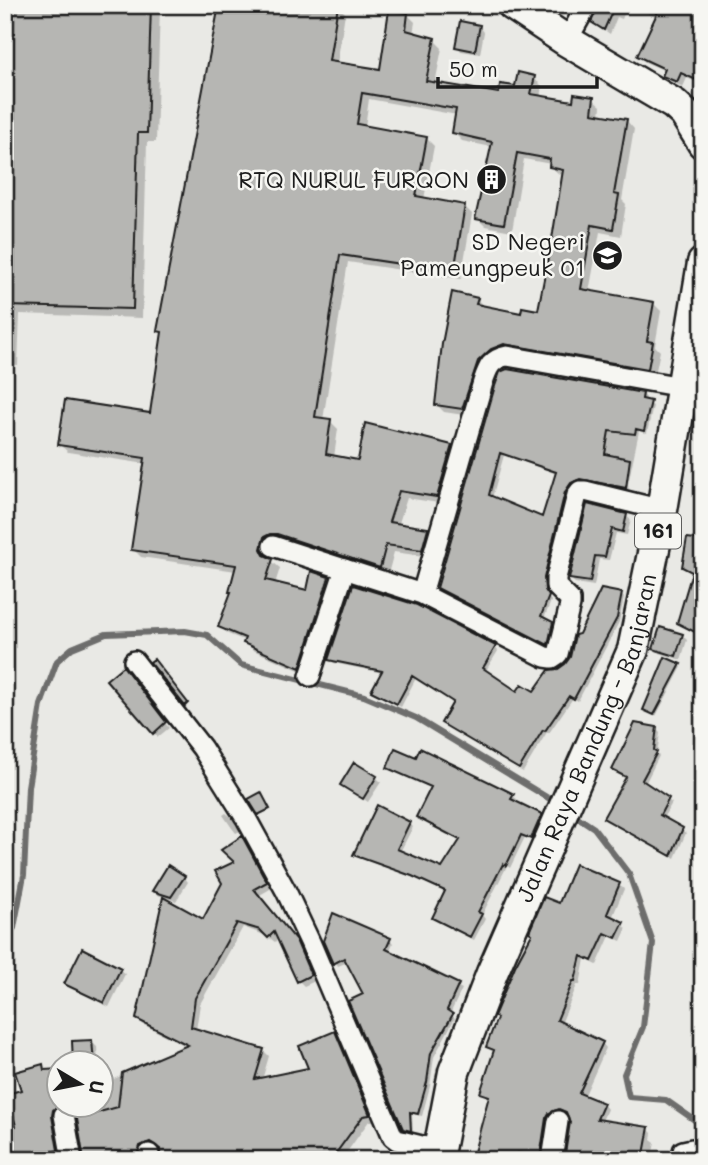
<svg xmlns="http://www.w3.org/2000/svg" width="708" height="1165" font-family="Mali,sans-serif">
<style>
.shadow{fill:#0003;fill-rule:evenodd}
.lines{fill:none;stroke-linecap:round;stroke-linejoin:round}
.stream{stroke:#6d6d6c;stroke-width:6}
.building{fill:#b6b6b3;stroke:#1c1c1c;stroke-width:2;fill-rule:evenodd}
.minor-casing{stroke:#1c1c1c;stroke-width:24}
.primary-casing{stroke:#1c1c1c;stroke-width:35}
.minor{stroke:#f6f6f2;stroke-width:19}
.primary{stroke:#f6f6f2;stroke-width:30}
.labels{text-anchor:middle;stroke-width:5;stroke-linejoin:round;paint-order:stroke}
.shield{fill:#f6f6f2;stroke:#5d5d5c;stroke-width:2}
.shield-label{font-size:21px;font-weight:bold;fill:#1c1c1c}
.poi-label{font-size:23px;fill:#1c1c1c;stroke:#f6f6f2;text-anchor:end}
.street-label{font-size:23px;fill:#1c1c1c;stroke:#f6f6f2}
</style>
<rect width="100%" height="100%" fill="#e9e9e5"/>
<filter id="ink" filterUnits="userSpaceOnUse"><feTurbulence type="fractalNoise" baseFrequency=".0143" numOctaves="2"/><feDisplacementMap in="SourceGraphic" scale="14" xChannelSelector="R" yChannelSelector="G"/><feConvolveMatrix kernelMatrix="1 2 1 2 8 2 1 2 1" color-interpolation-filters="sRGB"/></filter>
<g filter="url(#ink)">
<path class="shadow" d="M5 5H160L156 142H147L142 318 20 314 18 365 5 364Z
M337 5 345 13 337 64 382 71 407 14 415 22 413 34 434 40 442 48 435 84 500 95 534 78 542 86 540 97 574 103 593 99 601 106 600 116 627 121 634 129 622 200 626 204 621 236 600 232 589 292 653 303 661 311 655 346 660 351 655 375 498 356 470 416 444 412 436 404 477 299 484 307 522 315 539 312 564 175 559 174 551 167V164L524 159 512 231 485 226 477 218 492 147 462 141 454 133 457 115 369 99 365 127 426 138 434 146 424 199 464 206 472 214 461 279 348 262 323 420 330 421 338 429 334 457 359 462 451 447 459 454 445 504 407 498 398 526 427 530 435 538 429 557 394 552 388 574 272 545 268 558 280 568 275 584 308 592 313 573 329 579 336 586 308 674 253 650 246 641 228 634 220 626 233 593 236 571 141 557 133 549 146 464 68 452 60 445 152 415 163 335 159 331Z
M559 5H583L576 15Z
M601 5H628L622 19 617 17 610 34 593 22Z
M632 5H703V85L687 78 683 87 670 81 664 75 666 71 645 62 639 56 657 18Z
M480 27 484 32 480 54 461 51 457 46Z
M496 386 643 394 646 398 645 401 653 406 647 433 639 431 628 484 629 491 589 481 577 483 547 579V595L551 601 544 619 556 627 551 646 439 587ZM504 455 557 474 543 520 492 498Z
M589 506 626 516 631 520 627 535 616 533 609 560 599 559 594 586 575 583 570 578Z
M703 509V636L679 623 693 573 684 566 698 541Z
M621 594 624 598 619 622 578 701 573 698 549 733 547 732 523 772 446 726 455 703 416 678 401 707 377 694 383 673 334 663 330 659 495 647 498 651 485 672 518 694H535L567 665Z
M682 635 687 640 681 660 660 653 655 648Z
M666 660 682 667 656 716 647 712Z
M127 673 169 728 158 737 154 733Z
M656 729 660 733 657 754 659 756 645 784 672 803 663 818 686 833 675 858 609 821 627 778 614 770Z
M421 750 513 796 517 799 515 803 545 819 535 842 525 837 510 868 507 866 482 915 485 919 474 940 434 918 447 893 417 879 359 858 355 855 409 823 413 827 400 852 442 870 461 841 418 816 433 789 389 767 416 760Z
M376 777 381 782 368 802 343 785Z
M226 813 231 817 240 831 236 833 232 828 223 815Z
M241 838 247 843 272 888 258 896 301 948 315 981 304 986 299 981 279 938 275 942 267 936 243 927 200 1004 196 1030 263 1050 269 1056 262 1080 310 1069 334 1033 340 1039 375 1121H369L342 1159 360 1154 366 1160H162V1150L157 1147 146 1151 142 1160H85L77 1111 69 1108 63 1156 49 1160H5L18 1127 23 1091 42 1066 47 1071 60 1070V1106H102V1084L188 1047 144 1025 138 1019 203 921 236 863Z
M184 877 188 882 176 901 158 895 154 890Z
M619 885 624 889 612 918 627 928 621 941 610 936 597 965 585 959 580 985H577L561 1024 602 1043 606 1048 584 1097 603 1104 607 1109 602 1121 648 1129 652 1133 651 1140 655 1143 651 1160H566L572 1123 571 1115 559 1113 545 1160 522 1156V1160H471L473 1148 476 1149 490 1098 482 1093 495 1052 488 1047 560 906Z
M390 940 393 943 389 952 462 989 450 1014 455 1018 434 1057 430 1086 422 1116 412 1114 413 1133 404 1128 365 995 348 962 338 966 325 941Z
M83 951 120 970 125 974 109 1007 71 988 66 983Z
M91 1041 97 1047 98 1064H75L74 1043Z
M397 1154 411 1158 413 1160H398Z"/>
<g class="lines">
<path class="stream" d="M570 812 594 828 629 874 653 943 643 1027 624 1074 629 1097 666 1100 703 1126
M5 938 14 928 24 875 28 787 41 705 57 661 72 648 106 634 185 631 207 635 241 665 364 696 416 718 558 804"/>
</g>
<path class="building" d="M5 5H151L147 133H138L133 309 5 306Z
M219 5H338L329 61 380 69 389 10 408 13 406 30 435 38 426 81 499 93 500 84 515 86 518 72 535 76 531 94 573 101 574 94 594 97 592 113 627 119 614 194 619 195 613 229 592 225 581 289 654 302 647 341 653 342 648 369 504 344 491 349 478 361 462 409 435 405 442 344 452 292 478 298 476 304 521 313 522 307 538 310 553 233 563 170 549 167 550 159 517 153 504 224 475 219 492 142 452 133 456 109 362 93 357 124 427 137 416 196 465 205 454 272 340 255 315 417 331 419 326 454 358 460 365 423 452 445 437 497 399 491 389 522 428 528 422 550 386 545 380 568 277 534H270L264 537 261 549 264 555 273 559 266 580 307 590 311 571 329 577 300 668 243 643 245 638 218 627 231 592H229L236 565 131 550 145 458 58 445 65 400 150 413 162 332 157 331Z
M599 5H615L604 30 591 22Z
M661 5H703V83L681 73 677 82 662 76 665 69 637 56Z
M460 21 480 25 475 51 455 47Z
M507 369 643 393 642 399 651 401 644 431 636 429 635 434 609 431 605 454 630 459 626 488 580 479 571 483 565 492 544 578 545 590 549 596 541 616 553 622 548 645 437 588 495 386 500 372ZM500 453 556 472 542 517 489 495Z
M587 504 627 514 623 532 612 529 605 557 595 556 590 582 569 579Z
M687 538 703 540V601L697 633 677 623 692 572 682 567Z
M353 585 417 605 496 646 483 668 517 691 522 684 534 691 549 670 558 669 565 664 570 657 575 635 579 634 601 589 622 593 617 618 574 699 569 696 545 731 543 730 519 769 441 723 453 702 412 676 397 704 371 691 382 671 328 660Z
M660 627 683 634 676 656 653 649Z
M665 657 681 664 654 715 643 710Z
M154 659 188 703 185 706 150 662Z
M123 666 166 722 153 734 106 680Z
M635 723 657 727 654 750 657 752 642 780 669 798 660 815 683 828 671 856 603 818 626 777 612 770Z
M395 748 416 757 420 748 514 794 511 799 542 814 531 839 521 835 506 866 503 864 478 912 482 914 470 937 432 918 445 891 412 876 353 855 377 805 410 822 397 849 442 868 460 840 416 817 431 787 387 768Z
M354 762 377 776 363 799 340 785Z
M261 792 270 809 258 815 248 799Z
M242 836 267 882 254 889 296 940 311 975 297 982 274 932 268 938 260 930 237 923 195 998 191 1027 264 1049 255 1079 308 1068 299 1046 335 1031 370 1115 363 1116 331 1160H160V1149L150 1142 140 1146 136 1160H84L76 1113 71 1105H82L85 1116 118 1107 122 1073 188 1045 136 1019 163 897 203 919 222 883 215 871 234 862 221 850Z
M575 864 620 883 607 914 624 922 616 938 605 933 592 961 581 956 575 981H573L557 1020 603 1042 579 1093 604 1103 597 1119 649 1127 643 1160H564L570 1122 566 1112 559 1109 549 1113 546 1118 540 1158 518 1153 517 1160H472L489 1096 480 1093 494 1050 486 1047 497 1018 494 1016 515 966 532 934 529 932 544 897 559 903Z
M168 865 185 876 171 897 152 891Z
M333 913 391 938 386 949 459 984 447 1010 453 1014 431 1053 427 1082 418 1114 410 1112 411 1131 403 1129 348 1001 363 994 344 958 333 964 323 941Z
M82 948 121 968 104 1003 64 984Z
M92 1040 94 1063H73L72 1041Z
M43 1064 44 1070 60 1069V1104L53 1110 52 1116 58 1150 24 1160H5V1130L16 1126 7 1094 21 1090 15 1072Z"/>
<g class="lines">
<defs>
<path id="minor" d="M567 41 587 5
M273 546 422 594 545 657 552 658 558 654 570 605V600L556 586V578L577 495 580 491H585L662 510
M422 594 483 382C488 367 491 359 507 356L682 387
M134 661 202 748 247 820 286 891 310 942 393 1137 397 1140 438 1150
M310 676 345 569
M64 1115 72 1160
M148 1160 149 1154
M552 1160 558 1121
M681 1160 683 1151 692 1149 703 1153"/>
<g id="primary">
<path d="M513 5 567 41 674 104 685 114 703 143"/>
<path id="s1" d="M437 1160 454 1072 492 973 633 650 662 510 703 263"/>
</g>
</defs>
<use href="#minor" class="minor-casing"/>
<use href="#primary" class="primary-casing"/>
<use href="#minor" class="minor"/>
<use href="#primary" class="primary"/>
</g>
</g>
<defs>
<symbol id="building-disc" viewBox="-11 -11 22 22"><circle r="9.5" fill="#1c1c1c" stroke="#f6f6f2"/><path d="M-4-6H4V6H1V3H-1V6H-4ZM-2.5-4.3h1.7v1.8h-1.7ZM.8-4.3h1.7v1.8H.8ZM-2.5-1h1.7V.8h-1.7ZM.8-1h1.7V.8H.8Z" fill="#fff"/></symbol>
<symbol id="school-disc" viewBox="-11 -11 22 22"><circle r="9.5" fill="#1c1c1c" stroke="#f6f6f2"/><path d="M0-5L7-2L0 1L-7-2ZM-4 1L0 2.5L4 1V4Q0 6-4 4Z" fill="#fff"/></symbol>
</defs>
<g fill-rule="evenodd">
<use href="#building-disc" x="474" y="162" width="35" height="35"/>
<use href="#school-disc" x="590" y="238" width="35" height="35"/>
</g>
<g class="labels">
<rect class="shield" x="635" y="513.5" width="46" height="35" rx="5"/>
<g class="shield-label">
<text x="658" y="538">161</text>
</g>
<g class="poi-label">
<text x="469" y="188">RTQ NURUL FURQON</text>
<text x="585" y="250">SD Negeri<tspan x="585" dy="26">Pameungpeuk 01</tspan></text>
</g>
<g class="street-label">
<text dy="8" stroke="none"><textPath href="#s1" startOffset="450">Jalan Raya Bandung - Banjaran</textPath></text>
</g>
</g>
<rect width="708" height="1165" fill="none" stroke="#f6f6f2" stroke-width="28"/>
<rect x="14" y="14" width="680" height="1137" fill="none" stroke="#1c1c1c" stroke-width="2.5" filter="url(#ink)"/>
<g transform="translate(80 1084) rotate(100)"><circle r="33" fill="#f6f6f2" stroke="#9f9f9c" stroke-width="2"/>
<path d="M0-5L12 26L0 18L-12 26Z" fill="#1c1c1c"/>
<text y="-10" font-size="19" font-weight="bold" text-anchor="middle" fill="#1c1c1c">U</text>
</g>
<path d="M438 77v10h159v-10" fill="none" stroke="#1c1c1c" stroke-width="3.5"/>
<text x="449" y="77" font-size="21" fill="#1c1c1c" stroke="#f6f6f2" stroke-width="5" paint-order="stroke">50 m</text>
</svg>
